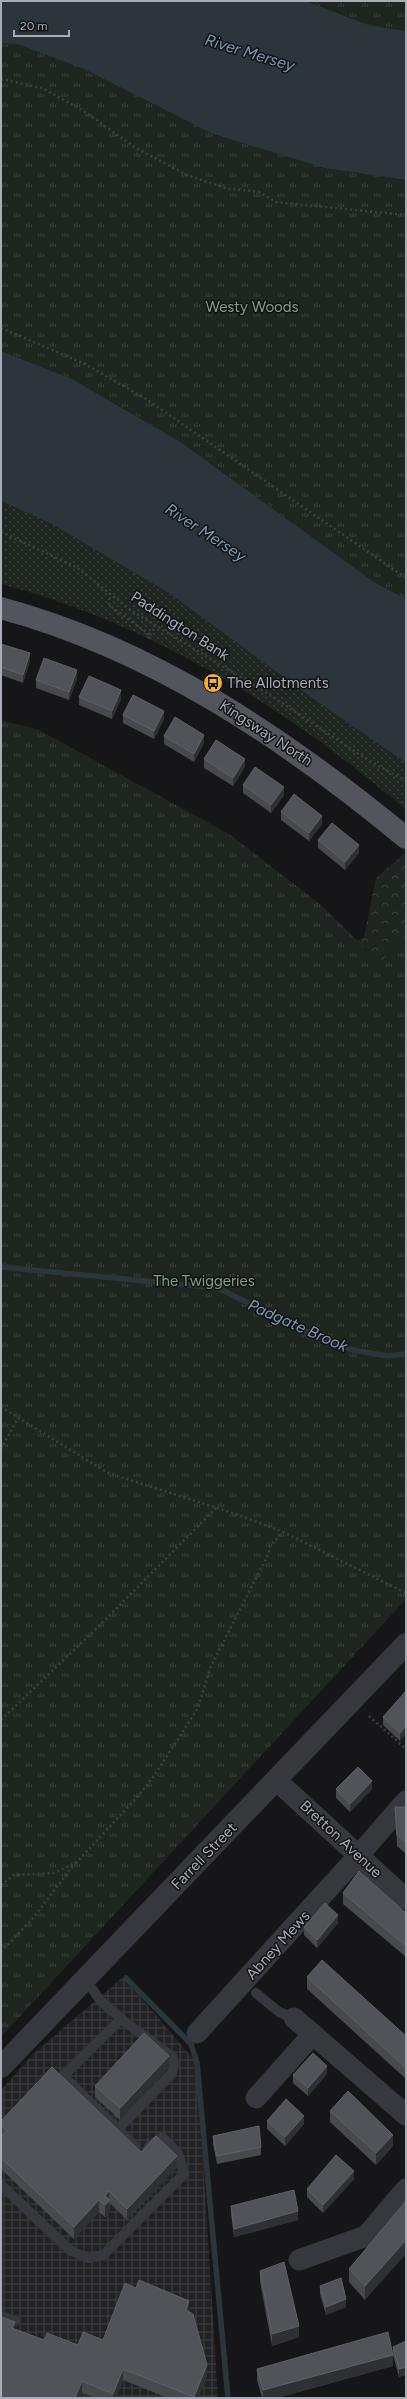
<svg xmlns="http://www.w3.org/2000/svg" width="407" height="2399" font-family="Figtree,sans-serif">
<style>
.industrial{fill:url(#industrial-grid)}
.grass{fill:url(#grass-dots)}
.forest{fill:url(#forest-crowns)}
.park{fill:url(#park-tufts)}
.water{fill:#2c353c}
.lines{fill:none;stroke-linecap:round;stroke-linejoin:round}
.stream{stroke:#2c353c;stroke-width:5.5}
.path{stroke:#3d3f44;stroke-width:2.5;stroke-dasharray:2 3;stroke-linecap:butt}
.service{stroke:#37383d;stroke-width:10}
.minor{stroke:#37383d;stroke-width:21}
.tertiary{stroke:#37383d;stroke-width:22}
.primary{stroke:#53555c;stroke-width:22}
.wall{fill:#47494d}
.shaded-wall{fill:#2f3033}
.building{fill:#525359;stroke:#5f6168}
.labels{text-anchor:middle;stroke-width:3;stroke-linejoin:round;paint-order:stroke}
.park-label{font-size:15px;fill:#7fa381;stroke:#111113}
.street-label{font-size:15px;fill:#a8adb8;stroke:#111113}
.poi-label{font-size:15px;fill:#a8adb8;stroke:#111113;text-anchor:start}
.water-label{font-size:16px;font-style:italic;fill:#7f9bb3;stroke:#111113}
</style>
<defs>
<pattern id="industrial-grid" width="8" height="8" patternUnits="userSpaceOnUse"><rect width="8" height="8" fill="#222225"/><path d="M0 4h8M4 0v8" fill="none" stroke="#3f3f43"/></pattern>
<pattern id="grass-dots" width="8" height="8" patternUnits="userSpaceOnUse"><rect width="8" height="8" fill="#1e261f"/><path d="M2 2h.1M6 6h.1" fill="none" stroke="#3c433d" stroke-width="1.8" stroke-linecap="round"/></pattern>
<pattern id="forest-crowns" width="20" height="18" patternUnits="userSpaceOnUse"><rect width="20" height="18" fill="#1e261f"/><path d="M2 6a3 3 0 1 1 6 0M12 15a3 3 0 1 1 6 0" fill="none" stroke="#3c433d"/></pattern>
<pattern id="park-tufts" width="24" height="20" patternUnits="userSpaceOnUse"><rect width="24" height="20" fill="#1e261f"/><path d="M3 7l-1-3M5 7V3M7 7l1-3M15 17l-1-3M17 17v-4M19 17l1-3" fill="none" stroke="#3c433d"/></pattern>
</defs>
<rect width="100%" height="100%" fill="#161618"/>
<path class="industrial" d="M123 1977 197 2063 218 2398H1V2090L33 2054Z"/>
<path class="grass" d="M1 501 48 522 169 593 312 698 406 763V810C288 709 152 624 1 584Z"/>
<path class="forest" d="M404 854 406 856V973L399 976 347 947 364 937 376 878Z"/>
<path class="park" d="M306 1H406V31L368 25Z
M1 43 17 44 84 69 213 134 324 168 406 180V599L374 582 182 443 72 379 1 351Z
M1 720 39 730 229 834 320 904 380 963 406 933V1599L1 2037Z"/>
<path class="water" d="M1 1H306L368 25 406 31V180L324 168 213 134 84 69 17 44 1 43Z
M1 351 72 379 182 443 374 582 406 599V763L312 698 169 593 48 522 1 501Z"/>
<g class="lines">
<path class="stream" d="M1 1267 218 1288 294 1326 353 1350 387 1356 406 1354
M126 1978 191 2044 197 2063 228 2398"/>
<path class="path" d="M1 79 42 88 82 110 136 148 187 175 225 188 259 192 276 202 406 215
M1 328 85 364 146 399 406 578
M1 532 76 567 132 611 273 697 366 759 406 781
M110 593 109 605 150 635 147 639
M150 635 156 626
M1 1407 108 1473 233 1513 283 1532 406 1593
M1 1449 18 1418
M369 1716 406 1749
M1 1720 100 1625 217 1507
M1 1885 14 1875 54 1873 77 1862 139 1795 154 1776 198 1708 210 1668 269 1553 270 1546 283 1532
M1 1952 34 1917 75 1863"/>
<path class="service" d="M86 1980 100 2000 121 2019 63 2076 135 2146
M256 1993 279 2012 294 2018
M118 2129 172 2073 174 2066 173 2057 121 2019
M1 2185 71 2251 88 2258 103 2255 184 2174 178 2153 162 2137 149 2146
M1 2316 15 2321"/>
<path class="minor" d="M276 1780 406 1899
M294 2018 406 2115
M197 2033 358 1856 406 1801
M256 2098 313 2034
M299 2260 366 2236 406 2189"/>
<path class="tertiary" d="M1 2067 406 1644"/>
<path class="primary" d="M1 608C153 649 286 739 406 838"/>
</g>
<path class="wall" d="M1 644 30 661 23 683 1 675Z
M77 679 69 700 36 688V680Z
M79 697 121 699 112 719 79 705Z
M123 715 164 719 154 739 123 723Z
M164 736 204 743 194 762 164 744Z
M204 759 245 767 233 786 204 768Z
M243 785 284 795 271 813 243 793Z
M281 812 322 824 309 841 281 820Z
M318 840 359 853 345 870 318 848Z
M406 1691 400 1741 383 1725V1717Z
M336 1789H372L350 1812 336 1798Z
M395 1807H406V1854L397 1846Z
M343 1893 406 1913V1957L343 1904Z
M338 1923 317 1948 304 1935V1927Z
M307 1977 406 2036V2079L307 1989Z
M169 2067 120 2120 95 2097V2086Z
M327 2074 308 2096 293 2083V2075Z
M330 2111 393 2146 376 2165 330 2122Z
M1 2121 141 2152 177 2167 127 2220 110 2203V2211L105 2217 99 2212 74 2239 1 2169Z
M267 2121 304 2124 285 2146 267 2129Z
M213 2136 261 2147V2155L217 2164 213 2144Z
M354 2179 323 2213 307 2197V2189Z
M406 2201 365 2300 349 2282V2269Z
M231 2206 298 2220 234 2237 231 2214Z
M260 2271 299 2337 272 2346 260 2282Z
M320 2286 346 2307 326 2315 320 2294Z
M189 2312 207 2376 198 2398H168L123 2380 116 2398H96L82 2393 80 2398H1L15 2329 44 2340 78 2345 103 2340Z
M406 2341V2375L399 2377 393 2355V2366L277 2398H262L257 2380V2369L393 2354V2347Z"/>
<path class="shaded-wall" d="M30 653V661L23 683V675Z
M77 670V679L69 700V692Z
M121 690V699L112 719V711Z
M164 711V719L154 739V731Z
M204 735V743L194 762V754Z
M245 759V767L233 786V778Z
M284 787V795L271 813V805Z
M322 816V824L309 841V833Z
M359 845V853L345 870V862Z
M406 1726V1734L400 1741V1733Z
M372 1781V1789L350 1812V1804Z
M338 1915V1923L317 1948V1940Z
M169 2056V2067L120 2120V2108Z
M327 2066V2074L308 2096V2088Z
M304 2116V2124L285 2146V2137Z
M393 2135V2146L376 2165V2153Z
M177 2156V2167L127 2220V2209Z
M354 2171V2179L323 2213V2205Z
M109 2191 110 2211 105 2217V2196Z
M99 2200V2212L74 2239V2227Z
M298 2211V2220L234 2237V2229Z
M406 2240V2254L365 2300V2286Z
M346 2299V2307L326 2315V2307Z
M189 2301V2313L186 2310Z
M15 2322V2333L12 2328Z
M299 2326V2337L272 2346V2334Z
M393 2355V2366L277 2398H263V2390Z
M207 2365V2376L198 2398H194Z
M406 2367V2375L399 2377V2369Z
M123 2369V2380L116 2398H113V2394Z
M82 2381V2393L80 2398H75Z"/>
<path class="building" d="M1 644 30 653 23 675 1 667Z
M44 658 77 670 69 692 36 680Z
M89 676 121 690 112 711 79 697Z
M133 695 164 711 154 731 123 715Z
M175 717 204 735 194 754 164 736Z
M216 740 245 759 233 778 204 759Z
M255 767 284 787 271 805 243 785Z
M294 794 322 816 309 833 281 812Z
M332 823 359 845 345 862 318 840Z
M406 1691V1726L400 1733 383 1717Z
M358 1767 372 1781 350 1804 336 1789Z
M395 1807H406V1843L397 1835Z
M359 1871 406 1913V1946L343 1893Z
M325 1903 338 1915 317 1940 304 1927Z
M322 1960 406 2036V2068L307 1977Z
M144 2033 169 2056 120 2108 95 2086Z
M313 2053 327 2066 308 2088 293 2075Z
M52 2067 141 2152 156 2136 177 2156 127 2209 109 2191 105 2196 110 2200 105 2205 99 2200 74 2227 1 2158V2137L7 2131 1 2125V2121Z
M348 2091 393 2135 376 2153 330 2111Z
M286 2099 304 2116 285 2137 267 2121Z
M259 2126 261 2147 217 2156 213 2136Z
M336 2155 354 2171 323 2205 307 2189Z
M294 2190 298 2211 234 2229 231 2206Z
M406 2201V2240L365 2286 349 2269Z
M284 2262 299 2326 272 2334 260 2271Z
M341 2278 346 2299 326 2307 320 2286Z
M139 2280 189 2301 186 2310 193 2314 207 2365 194 2397 123 2369 113 2394 82 2381 75 2398H1V2317L15 2322 12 2328 44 2340 47 2333 78 2345 83 2332 103 2340 125 2283 136 2288Z
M388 2332 393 2355 263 2390 257 2369Z
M406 2341V2367L399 2369 393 2347Z"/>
<defs>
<symbol id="bus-disc" viewBox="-11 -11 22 22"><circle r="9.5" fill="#f2b134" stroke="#111113"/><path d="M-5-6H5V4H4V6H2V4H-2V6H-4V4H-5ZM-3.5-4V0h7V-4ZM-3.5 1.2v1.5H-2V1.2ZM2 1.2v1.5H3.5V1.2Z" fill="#111"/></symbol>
</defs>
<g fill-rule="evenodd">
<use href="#bus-disc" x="202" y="672" width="22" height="22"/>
</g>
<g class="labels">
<g class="park-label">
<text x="252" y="312">Westy Woods</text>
<text x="204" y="1286">The Twiggeries</text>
</g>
<g class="street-label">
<text transform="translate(180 626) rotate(33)" y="5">Paddington Bank</text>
<text transform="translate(266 733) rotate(33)" y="5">Kingsway North</text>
<text transform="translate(341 1839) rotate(43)" y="5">Bretton Avenue</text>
<text transform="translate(204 1856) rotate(-46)" y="5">Farrell Street</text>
<text transform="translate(278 1945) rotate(-48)" y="5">Abney Mews</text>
</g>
<g class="poi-label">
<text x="227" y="688">The Allotments</text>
</g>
<g class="water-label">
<text transform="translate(250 52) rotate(17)" y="6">River Mersey</text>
<text transform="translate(206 532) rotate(33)" y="6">River Mersey</text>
<text transform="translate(298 1325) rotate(24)" y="6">Padgate Brook</text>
</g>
</g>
<rect width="407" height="2399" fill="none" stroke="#a8adb8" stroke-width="4"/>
<path d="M14 30v6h55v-6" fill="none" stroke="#a8adb8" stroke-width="2"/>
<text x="20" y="30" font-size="12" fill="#a8adb8" stroke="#111113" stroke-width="3" paint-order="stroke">20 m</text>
</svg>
